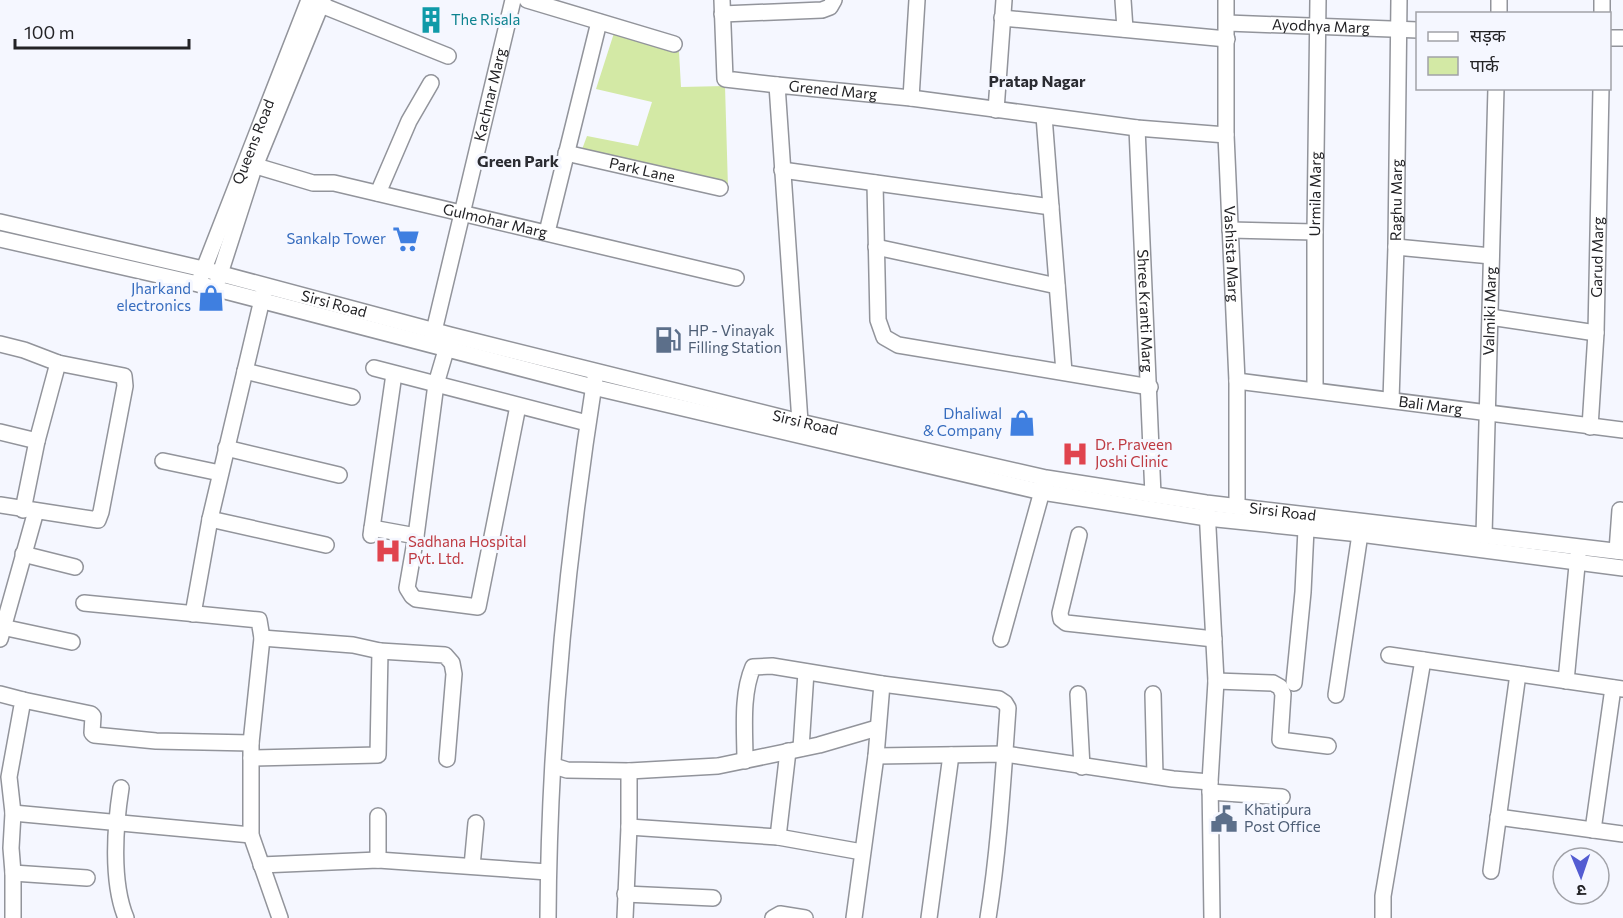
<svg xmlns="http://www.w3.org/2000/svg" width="1623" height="918" font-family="Commissioner,'Noto Sans Devanagari',sans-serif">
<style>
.green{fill:#d3e9a5}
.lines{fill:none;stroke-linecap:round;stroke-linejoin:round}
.minor-casing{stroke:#92949b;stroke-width:18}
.minor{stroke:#fff;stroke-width:15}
.labels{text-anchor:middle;stroke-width:6;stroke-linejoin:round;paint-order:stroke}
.culture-label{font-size:15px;fill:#0d838f;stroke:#f5f7ff;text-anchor:start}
.street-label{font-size:15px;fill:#232326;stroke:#f5f7ff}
.shop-label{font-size:15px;fill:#366cbe;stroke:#f5f7ff;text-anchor:end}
.service-label{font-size:15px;fill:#4e5e75;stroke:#f5f7ff;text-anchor:start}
.health-label{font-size:15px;fill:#be3a42;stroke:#f5f7ff;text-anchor:start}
.neighbourhood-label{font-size:16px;font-weight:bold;fill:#2b2c32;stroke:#f5f7ff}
</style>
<rect width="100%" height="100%" fill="#f5f7ff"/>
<path class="green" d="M614 33 679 52 681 87 725 86 728 188 581 152 587 136 638 146 652 102 596 89Z"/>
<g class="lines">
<defs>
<g id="minor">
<path d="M527 0 674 44"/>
<path d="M722 0 725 79 777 85"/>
<path d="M1123 0 1125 29"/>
<path id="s1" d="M1226 0V135L1237 381V506"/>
<path d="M321 5 448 56"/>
<path d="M722 14 822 10 830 7 834 0"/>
<path d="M1499 14V0"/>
<path d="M1602 14V0"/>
<path d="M1002 18 1227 39"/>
<path id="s2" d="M1227 23 1418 30"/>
<path d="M1610 38H1623"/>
<path d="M911 98 917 0"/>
<path d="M996 110 1004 0"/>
<path d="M1044 116 1051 207"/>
<path id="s3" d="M1137 128 1153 495"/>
<path id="s4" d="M566 153 720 188"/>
<path id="s5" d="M256 166 313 183H334L736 278"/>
<path d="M782 170 1051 207 1064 372"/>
<path d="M875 183 878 320 884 337 898 345 1150 387"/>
<path d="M378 193 409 121 431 83"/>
<path id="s6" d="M0 222 203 269 450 335 800 422 1046 478 1206 503 1623 552"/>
<path d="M1230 230 1315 232"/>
<path d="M547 232 599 22"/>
<path d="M0 239 198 284 593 387 1042 492 1207 518 1360 534 1623 568"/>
<path d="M876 247 1057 286"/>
<path d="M1396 247 1491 256"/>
<path id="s7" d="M200 279 309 0"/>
<path d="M218 280 253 171 323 0"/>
<path d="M1490 317 1596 333"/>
<path id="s8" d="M434 331 513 0"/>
<path d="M449 340 436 384 416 536 407 588 412 596 416 599 478 607 518 406"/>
<path d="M0 344 24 350 58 363 124 376 125 386 101 512 98 520 0 505"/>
<path d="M374 368 587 423"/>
<path d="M245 371 352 397"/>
<path id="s9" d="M1237 381 1623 430"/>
<path id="s10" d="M1315 389V232L1318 0"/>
<path id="s11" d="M1391 400 1396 247 1399 0"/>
<path id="s12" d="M800 422 777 85 911 98 1137 128 1226 135"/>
<path id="s13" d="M1590 427 1596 333 1601 88"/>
<path d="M0 432 37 441"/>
<path d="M226 448 339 475"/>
<path d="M163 461 220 473"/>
<path d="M1207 509 1216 681 1210 782 1212 918"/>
<path d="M23 510 37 441 58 363"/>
<path d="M210 519 326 545"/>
<path d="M372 528 416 536"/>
<path d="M371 535 394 374"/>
<path d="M1079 535 1060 613 1061 619 1066 623 1214 639"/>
<path id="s14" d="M1484 535 1496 88"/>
<path d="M1617 551 1620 510"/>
<path d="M23 554 75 567"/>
<path d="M84 603 259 620 262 638 251 743V835L280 918"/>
<path d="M193 614 210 519 264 291"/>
<path d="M2 627 72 642"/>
<path d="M0 639 36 511"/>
<path d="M1001 639 1044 484"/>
<path d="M380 651 445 655 452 663 454 674 447 759"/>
<path d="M1389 655 1623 689"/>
<path d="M1216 681 1273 683 1280 687 1283 694 1280 740 1328 746"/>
<path d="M1566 681 1578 555"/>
<path d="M1294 683 1303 592 1306 529"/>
<path d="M0 694 23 700 9 777 13 813 11 848 13 873V918"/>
<path d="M1078 694 1082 767"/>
<path d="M1153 694 1155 776"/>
<path d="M1336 695 1360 534"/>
<path d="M23 700 91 714 93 716 92 733 94 735 156 741 251 743"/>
<path d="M801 748 806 672"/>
<path d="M876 756 1005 754 1173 779 1210 782"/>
<path d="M251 758 378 755 380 651 353 645 262 638"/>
<path d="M745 761C745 731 741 695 753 667L772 666 882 684 999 699 1005 703 1008 708C1003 778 999 849 988 918"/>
<path d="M554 766 567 770 629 771 718 766 819 745 877 728"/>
<path d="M121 788C115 826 111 882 126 918"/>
<path d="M1210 792 1282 797"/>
<path d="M13 813 251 835"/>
<path d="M1498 817 1623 834"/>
<path d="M629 827 778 837 862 852"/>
<path d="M1593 830 1613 688"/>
<path d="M778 837 788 751"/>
<path d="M378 860V816"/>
<path d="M261 865 378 860 548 872"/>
<path d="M472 866 476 823"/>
<path d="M1491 871 1518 674"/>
<path d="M13 873 87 878"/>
<path d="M625 894 713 898"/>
<path d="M548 918C549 737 567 556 595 378"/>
<path d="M625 918 629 827V771"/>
<path d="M773 918 780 914 805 918"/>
<path d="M854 918 876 756 882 684"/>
<path d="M929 918 951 755"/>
<path d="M1383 918V896L1423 660"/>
</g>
</defs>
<use href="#minor" class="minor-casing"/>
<use href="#minor" class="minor"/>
</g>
<defs>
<symbol id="building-bare" viewBox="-9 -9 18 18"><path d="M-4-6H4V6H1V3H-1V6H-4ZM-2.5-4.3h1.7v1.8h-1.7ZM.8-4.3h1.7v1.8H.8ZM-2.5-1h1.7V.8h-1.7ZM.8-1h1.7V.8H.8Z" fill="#0f9aa8" stroke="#f5f7ff" stroke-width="2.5" paint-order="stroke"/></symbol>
<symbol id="supermarket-bare" viewBox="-9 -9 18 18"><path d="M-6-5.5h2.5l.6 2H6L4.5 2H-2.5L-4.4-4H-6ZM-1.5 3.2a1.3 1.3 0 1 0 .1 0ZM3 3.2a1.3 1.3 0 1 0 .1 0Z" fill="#3f7fe0" stroke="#f5f7ff" stroke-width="2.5" paint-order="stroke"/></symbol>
<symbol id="shop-bare" viewBox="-9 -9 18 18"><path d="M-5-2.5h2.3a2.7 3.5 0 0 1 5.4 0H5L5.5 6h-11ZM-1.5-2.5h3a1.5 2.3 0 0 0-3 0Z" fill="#3f7fe0" stroke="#f5f7ff" stroke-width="2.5" paint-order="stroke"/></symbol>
<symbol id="fuel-bare" viewBox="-9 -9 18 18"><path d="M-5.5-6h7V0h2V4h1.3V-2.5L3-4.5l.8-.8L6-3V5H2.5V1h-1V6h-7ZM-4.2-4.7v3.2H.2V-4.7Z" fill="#5c6f8a" stroke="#f5f7ff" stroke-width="2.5" paint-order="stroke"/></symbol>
<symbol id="hospital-bare" viewBox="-9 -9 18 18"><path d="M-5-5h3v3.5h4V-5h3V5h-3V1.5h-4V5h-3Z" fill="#e0444e" stroke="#f5f7ff" stroke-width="2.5" paint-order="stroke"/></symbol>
<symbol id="civic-bare" viewBox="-9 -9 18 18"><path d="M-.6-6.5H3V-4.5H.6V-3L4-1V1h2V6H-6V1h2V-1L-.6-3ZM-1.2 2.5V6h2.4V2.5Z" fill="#5c6f8a" stroke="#f5f7ff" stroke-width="2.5" paint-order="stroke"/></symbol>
</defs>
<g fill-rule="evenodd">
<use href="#building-bare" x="412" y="1" width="38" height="38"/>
<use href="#supermarket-bare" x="387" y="220" width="38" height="38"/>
<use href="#shop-bare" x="192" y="279" width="38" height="38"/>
<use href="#fuel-bare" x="649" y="321" width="38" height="38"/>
<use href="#shop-bare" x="1003" y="404" width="38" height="38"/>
<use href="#hospital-bare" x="1056" y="435" width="38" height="38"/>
<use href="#hospital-bare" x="369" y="532" width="38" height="38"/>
<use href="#civic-bare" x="1205" y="800" width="38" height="38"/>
</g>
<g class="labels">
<g class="culture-label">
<text x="451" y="25">The Risala</text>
</g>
<g class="street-label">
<text dy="5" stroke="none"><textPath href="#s2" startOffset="94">Ayodhya Marg</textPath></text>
<text dy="5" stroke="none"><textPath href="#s12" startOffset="394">Grened Marg</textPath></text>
<text dy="5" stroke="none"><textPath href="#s8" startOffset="243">Kachnar Marg</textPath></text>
<text dy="5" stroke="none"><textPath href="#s7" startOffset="147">Queens Road</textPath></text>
<text dy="5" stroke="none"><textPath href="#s4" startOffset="78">Park Lane</textPath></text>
<text dy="5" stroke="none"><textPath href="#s10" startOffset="195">Urmila Marg</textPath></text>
<text dy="5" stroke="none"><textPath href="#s11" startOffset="200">Raghu Marg</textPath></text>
<text dy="5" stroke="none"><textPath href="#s5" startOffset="246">Gulmohar Marg</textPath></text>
<text dy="5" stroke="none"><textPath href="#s1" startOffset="254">Vashista Marg</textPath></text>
<text dy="5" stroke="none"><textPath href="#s13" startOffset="170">Garud Marg</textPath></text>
<text dy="5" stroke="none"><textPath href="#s6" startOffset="344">Sirsi Road</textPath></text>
<text dy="5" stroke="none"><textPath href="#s3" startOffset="183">Shree Kranti Marg</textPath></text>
<text dy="5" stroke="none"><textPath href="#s14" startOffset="224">Valmiki Marg</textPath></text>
<text dy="5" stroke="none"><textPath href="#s9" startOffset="195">Bali Marg</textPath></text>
<text dy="5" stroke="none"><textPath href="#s6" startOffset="830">Sirsi Road</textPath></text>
<text dy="5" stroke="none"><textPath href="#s6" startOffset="1316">Sirsi Road</textPath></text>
</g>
<g class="shop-label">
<text x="386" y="244">Sankalp Tower</text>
<text x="191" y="294">Jharkand<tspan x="191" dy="17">electronics</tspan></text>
<text x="1002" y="419">Dhaliwal<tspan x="1002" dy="17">&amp; Company</tspan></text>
</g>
<g class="service-label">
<text x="688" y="336">HP - Vinayak<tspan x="688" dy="17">Filling Station</tspan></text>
<text x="1244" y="815">Khatipura<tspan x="1244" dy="17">Post Office</tspan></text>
</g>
<g class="health-label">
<text x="1095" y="450">Dr. Praveen<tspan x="1095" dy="17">Joshi Clinic</tspan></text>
<text x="408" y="547">Sadhana Hospital<tspan x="408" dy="17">Pvt. Ltd.</tspan></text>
</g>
<g class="neighbourhood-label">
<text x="1037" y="87">Pratap Nagar</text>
<text x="518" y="167">Green Park</text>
</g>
</g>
<rect x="1416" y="12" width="195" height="78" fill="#f5f7ff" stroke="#a1a2a8" stroke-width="1.5"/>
<rect x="1428" y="32" width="30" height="9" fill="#ffffff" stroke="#a1a2a8" stroke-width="1.5"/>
<text x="1470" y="42" font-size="18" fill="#232326">सड़क</text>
<rect x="1428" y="57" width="30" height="18" fill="#d3e9a5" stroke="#a1a2a8" stroke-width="1.5"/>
<text x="1470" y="72" font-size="18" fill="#232326">पार्क</text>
<g transform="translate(1581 876) rotate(178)"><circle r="28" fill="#f5f7ff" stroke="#a1a2a8" stroke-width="1.5"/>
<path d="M0-4.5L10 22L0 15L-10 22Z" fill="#535cd2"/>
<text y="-9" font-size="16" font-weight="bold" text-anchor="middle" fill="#232326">उ</text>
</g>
<path d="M15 39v9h174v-9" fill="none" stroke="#232326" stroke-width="3"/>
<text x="24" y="39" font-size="18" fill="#232326" stroke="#f5f7ff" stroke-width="4.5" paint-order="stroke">100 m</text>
</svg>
